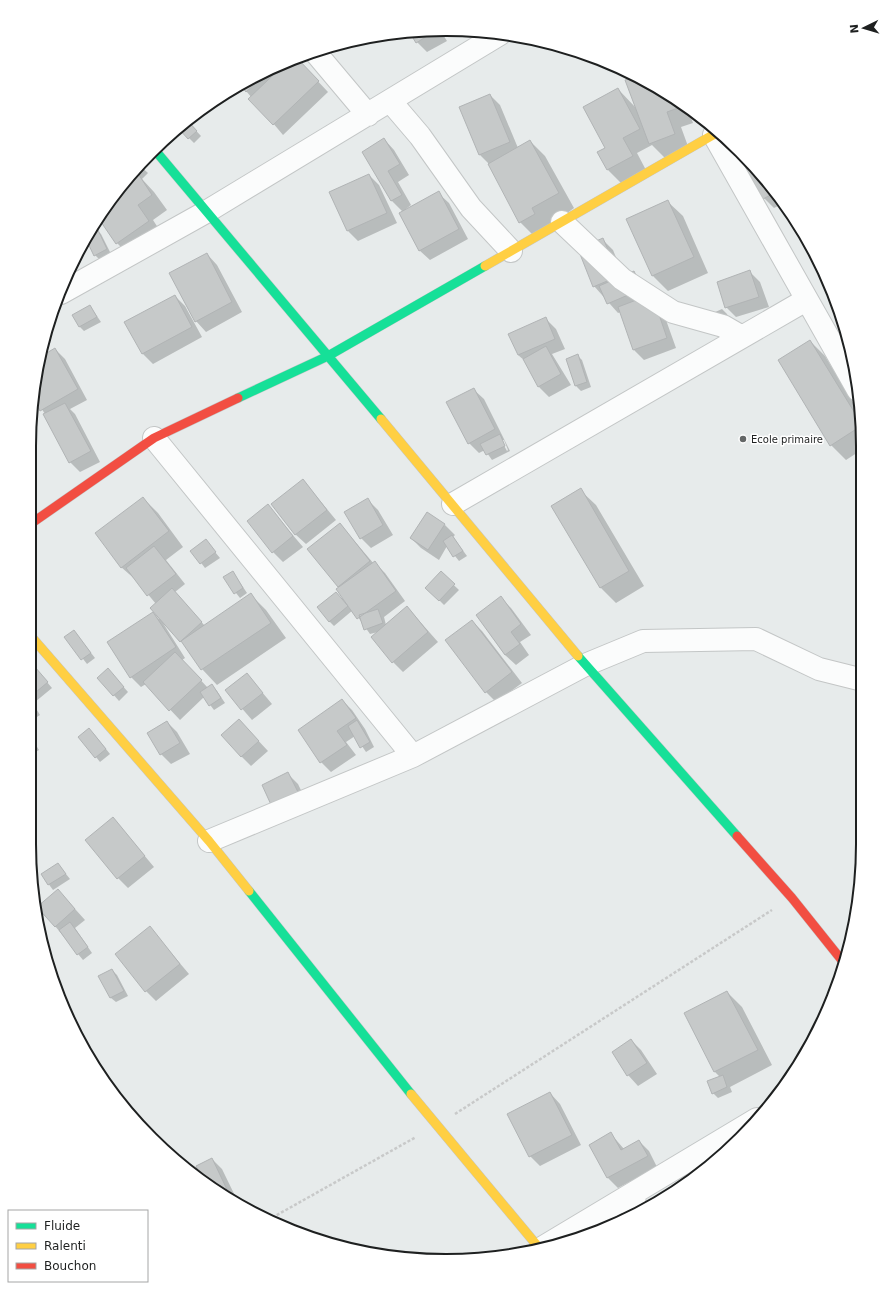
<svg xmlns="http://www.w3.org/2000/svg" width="892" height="1290" font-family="'DejaVu Sans',sans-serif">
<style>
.shadow{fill:#0003;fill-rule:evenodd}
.building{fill:#c6c9c9;stroke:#b1b4b5}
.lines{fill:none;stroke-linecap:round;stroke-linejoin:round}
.street-casing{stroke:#c3c6c6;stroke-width:24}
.fast-casing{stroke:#c3c6c6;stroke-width:10}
.slow-casing{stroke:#c3c6c6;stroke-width:10}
.jam-casing{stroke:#c3c6c6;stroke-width:10}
.path{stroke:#c8c9c9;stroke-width:2.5;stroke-dasharray:3 2;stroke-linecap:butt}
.street{stroke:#fbfcfc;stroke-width:22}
.fast{stroke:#16e098;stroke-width:9}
.slow{stroke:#ffcf43;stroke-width:9}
.jam{stroke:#f24e42;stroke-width:9}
.poi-dot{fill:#646767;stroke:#fff;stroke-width:1.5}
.labels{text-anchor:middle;stroke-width:3;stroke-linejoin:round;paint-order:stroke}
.poi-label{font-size:10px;fill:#1e2020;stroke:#fff;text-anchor:start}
.rim{fill:none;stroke:#1e2020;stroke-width:2}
</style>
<rect width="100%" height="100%" fill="#e7ebeb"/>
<path class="shadow" d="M440 30 447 41 427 52 417 42 411 32Z
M296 58 328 92 283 135 241 85 273 68 277 72 291 59Z
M637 77 678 99 687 107 693 123 681 127 689 149 665 158 652 145 637 153 647 172 623 185 608 170 599 153 606 148 618 89 636 108 627 81Z
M490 95 500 105 518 148 530 141 545 156 574 208 535 237 520 222 488 163 480 155 460 107Z
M187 121 201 136 194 143 179 128Z
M384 139 394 150 409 175 398 182 411 205 406 209 407 210 438 193 449 203 468 239 430 260 419 250 403 212 392 201 363 152Z
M139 165 148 173 142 179 154 192 167 210 153 220 164 237 132 258 117 243 99 218 115 192Z
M754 166 777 192 784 203 774 208 764 198 748 169Z
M369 175 379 185 397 223 358 241 348 231Z
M667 201 683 216 708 273 668 291 653 276 627 219Z
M96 230 101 234 111 254 100 260 95 255 87 238 90 233Z
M603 240 613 250 624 277 634 272 661 306 676 348 644 360 634 350 621 312 618 313 594 286Z
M207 254 217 265 242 312 206 332 196 321Z
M750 272 760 282 769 307 736 317 726 307Z
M175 296 185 306 202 337 153 364 143 354 126 323Z
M90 306 101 322 84 331 79 326Z
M722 309 727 314 732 326 704 317Z
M546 319 556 329 565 349 552 354 571 385 549 397 539 387 525 361 518 355Z
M810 341 825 356 860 414 863 449 846 460 831 445Z
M55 349 65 359 87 400 70 409 75 414 100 462 80 472 70 462 45 414 34 397 39 358Z
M577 355 582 360 591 387 581 391 576 386 567 359Z
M473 389 484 399 510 451 492 460 485 450 479 453 469 443ZM501 440H504L508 450 507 451Z
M303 480 336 520 306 544 295 534Z
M580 490 596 505 644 586 616 603 601 588 553 506Z
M143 498 158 513 183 547 166 560 185 584 175 592 205 626 251 595 266 610 286 638 217 685 202 669 188 648 163 623 185 658 182 660 208 688 212 686 217 691 225 703 214 710 204 697 180 720 146 684 141 687 131 677 153 613 159 619 160 618 156 604 137 581 121 567Z
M368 500 378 510 393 535 371 548 361 538Z
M268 506 303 547 283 562 273 552Z
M340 524 374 564 375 563 385 573 405 601 384 617 386 625 407 607 438 642 403 672 393 662 378 632 370 634 353 610 334 626 329 621 341 598 352 611 340 588 308 549Z
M445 525 455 535 453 537 467 556 459 561 447 546 439 560 421 548 411 538Z
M210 546 220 558 205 568 192 551Z
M233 572 247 593 240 598 224 578Z
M441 573 459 590 444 605 427 588Z
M501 598 511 608 531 635 520 642 529 655 516 665 505 655 477 615Z
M472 621 482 631 522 683 496 702 486 692Z
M74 631 95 658 87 664 66 637Z
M35 668 52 688 35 702 29 697V673Z
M247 674 272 704 252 720 226 690Z
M113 675 128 692 119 701 99 678Z
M29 697 40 715 29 722Z
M342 700 352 710 365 729 374 747 366 752 355 736 346 742 356 755 331 772 321 762Z
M239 720 268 751 251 766 241 756Z
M167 722 177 732 190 754 171 764 161 754Z
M94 734 110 754 100 762 96 757Z
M32 739 39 750 29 756V741Z
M288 774 298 784 309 807 284 818Z
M113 818 154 867 128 888 118 878Z
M58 864 70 879 53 890 42 875Z
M58 890 85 920 75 928 92 953 83 960 55 926Z
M150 928 189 974 156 1001 146 991Z
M112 970 117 975 128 996 116 1002 111 998 100 977Z
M727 992 742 1007 772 1065 730 1087 732 1092 718 1098 713 1093 720 1077 715 1072Z
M631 1040 641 1050 657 1074 638 1086 628 1075 613 1052Z
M550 1093 560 1104 581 1145 540 1166 530 1156Z
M611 1134 624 1149 639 1141 649 1151 657 1167 618 1188 608 1178 590 1145Z
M212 1159 222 1169 239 1204 206 1184 197 1166Z"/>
<path class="building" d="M437 30 416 43 410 33Z
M297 58 319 81 273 125 248 99 289 60Z
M271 69 246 92 240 85Z
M635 77 675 98 678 108 667 112 675 134 649 144 625 80Z
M618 88 640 129 623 138 633 156 607 170 597 152 605 148 583 107Z
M490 94 510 142 479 155 459 107Z
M188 121 197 131 188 139 179 129Z
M384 138 400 164 388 171 402 195 391 201 362 152Z
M530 140 559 193 532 208 535 214 519 223 488 164Z
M140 164 143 168 132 180 129 177Z
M753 165 776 192 763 199 746 169Z
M369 174 387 213 347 231 329 192Z
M139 175 152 195 138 205 149 221 116 244 99 219 115 192 127 179 129 182Z
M439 191 459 229 419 251 399 213Z
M668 200 694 257 652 276 626 219Z
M788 210 803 234 801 236 787 211Z
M97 228 107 249 94 256 86 239 91 231Z
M603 238 619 276 593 287 578 249Z
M207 253 232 302 195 322 169 273Z
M750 270 759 297 725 308 717 282Z
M634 271 642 289 607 304 599 286Z
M652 294 667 338 633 350 618 307Z
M175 295 192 327 142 354 124 322Z
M90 305 97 317 79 327 72 315Z
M546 317 555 339 518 355 508 334Z
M810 340 861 423V426L830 446 778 360Z
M546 346 561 374 538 387 523 359Z
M55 348 78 389 40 411 34 399 37 365 40 357Z
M578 354 587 382 575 386 566 359Z
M474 388 495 429 468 444 446 402Z
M65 403 91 451 69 463 43 414Z
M500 434 505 446 486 455 480 444Z
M303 479 327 510 295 535 271 504Z
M581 488 629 571 600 588 551 506Z
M143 497 169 531 121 568 95 533Z
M368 498 383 525 360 539 344 512Z
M268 504 293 536 272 553 247 521Z
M427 512 445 524 428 550 410 538Z
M340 523 370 561 338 587 307 549Z
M452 535 463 551 453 557 443 541Z
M206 539 216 552 200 564 190 551Z
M154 546 176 574 147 596 126 568Z
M375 561 396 591 357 619 336 589Z
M233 571 243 588 234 594 223 577Z
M441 571 455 584 439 601 425 588Z
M172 588 202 622 180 642 150 608Z
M336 592 348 606 329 622 317 607Z
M251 593 271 623 201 670 181 641Z
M501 596 521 624 511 632 520 644 505 655 476 615Z
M407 606 428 632 392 663 371 637Z
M378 609 383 623 364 630 359 615Z
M153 612 176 647 130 678 107 642Z
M472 620 512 672 485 693 445 640Z
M74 630 91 653 81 660 64 637Z
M175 652 202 680 169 711 143 682Z
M35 667 48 682 30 697 29 672Z
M108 668 124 687 113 696 97 678Z
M247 673 263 693 241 710 225 690Z
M212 684 221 698 209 706 200 692Z
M342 699 356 718 337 731 347 745 320 763 298 730Z
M239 719 259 741 241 757 221 735Z
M357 720 370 742 360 748 348 726Z
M167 721 180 743 160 755 147 733Z
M89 728 106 749 95 758 78 737Z
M288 772 300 796 273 809 262 785Z
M113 817 145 856 117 879 85 840Z
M58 863 66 874 48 885 41 874Z
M58 889 75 909 55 927 37 907Z
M70 922 88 947 77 955 59 930Z
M150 926 180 964 145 992 115 954Z
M112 969 124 991 110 998 98 976Z
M727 991 758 1050 714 1072 684 1013Z
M631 1039 647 1063 627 1076 612 1052Z
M723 1075 727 1087 712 1094 707 1081Z
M550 1092 572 1135 529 1157 507 1114Z
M611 1132 621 1150 639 1140 648 1156 607 1178 589 1145Z
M212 1158 232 1200 204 1183 196 1166Z"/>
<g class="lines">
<defs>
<path id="street" d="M315 52 368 115
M391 102 420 136 471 208 511 251
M714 135 858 390
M562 222 622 279 673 312 723 326 742 337
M61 293 206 212 500 34
M154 438 413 756
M453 504 806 300
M209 841 413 756 585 665 643 641 756 639 819 669 863 680
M633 1216 635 1192
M540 1249 757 1119"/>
<path id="fast" d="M154 149 381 419
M238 398 328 356 485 266
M578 656 737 836
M249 891 411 1094"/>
<path id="slow" d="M485 266 718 132
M381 419 578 656
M29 634 209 841 249 891
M411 1094 540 1249"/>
<path id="jam" d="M29 525 154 438 238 398
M737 836 792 898 844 963"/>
</defs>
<use href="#street" class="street-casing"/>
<use href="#fast" class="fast-casing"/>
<use href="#slow" class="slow-casing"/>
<use href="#jam" class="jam-casing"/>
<path class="path" d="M455 1114 772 910
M268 1220 416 1137"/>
<use href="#street" class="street"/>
<use href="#fast" class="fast"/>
<use href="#slow" class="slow"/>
<use href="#jam" class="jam"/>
</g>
<circle class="poi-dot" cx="743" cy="439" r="4"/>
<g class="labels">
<g class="poi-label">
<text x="751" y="443">Ecole primaire</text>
</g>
</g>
<path d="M0 0H892V1290H0ZM446 36H446A410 410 0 0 1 856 446V844A410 410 0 0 1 446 1254H446A410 410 0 0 1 36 844V446A410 410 0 0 1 446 36Z" fill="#fff" fill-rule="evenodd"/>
<path class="rim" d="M446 36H446A410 410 0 0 1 856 446V844A410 410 0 0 1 446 1254H446A410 410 0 0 1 36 844V446A410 410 0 0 1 446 36Z"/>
<rect x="8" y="1210" width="140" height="72" fill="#ffffff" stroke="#a5a6a6"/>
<rect x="16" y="1223" width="20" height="6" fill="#16e098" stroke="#a5a6a6"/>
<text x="44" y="1230" font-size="12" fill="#1e2020">Fluide</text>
<rect x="16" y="1243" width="20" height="6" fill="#ffcf43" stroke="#a5a6a6"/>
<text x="44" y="1250" font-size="12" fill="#1e2020">Ralenti</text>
<rect x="16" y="1263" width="20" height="6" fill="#f24e42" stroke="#a5a6a6"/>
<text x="44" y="1270" font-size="12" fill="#1e2020">Bouchon</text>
<g transform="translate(864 28) rotate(265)" stroke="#ffffff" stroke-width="3" paint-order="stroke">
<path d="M0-3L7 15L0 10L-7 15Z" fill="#1e2020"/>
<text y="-6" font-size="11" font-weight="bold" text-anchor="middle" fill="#1e2020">N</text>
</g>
</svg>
